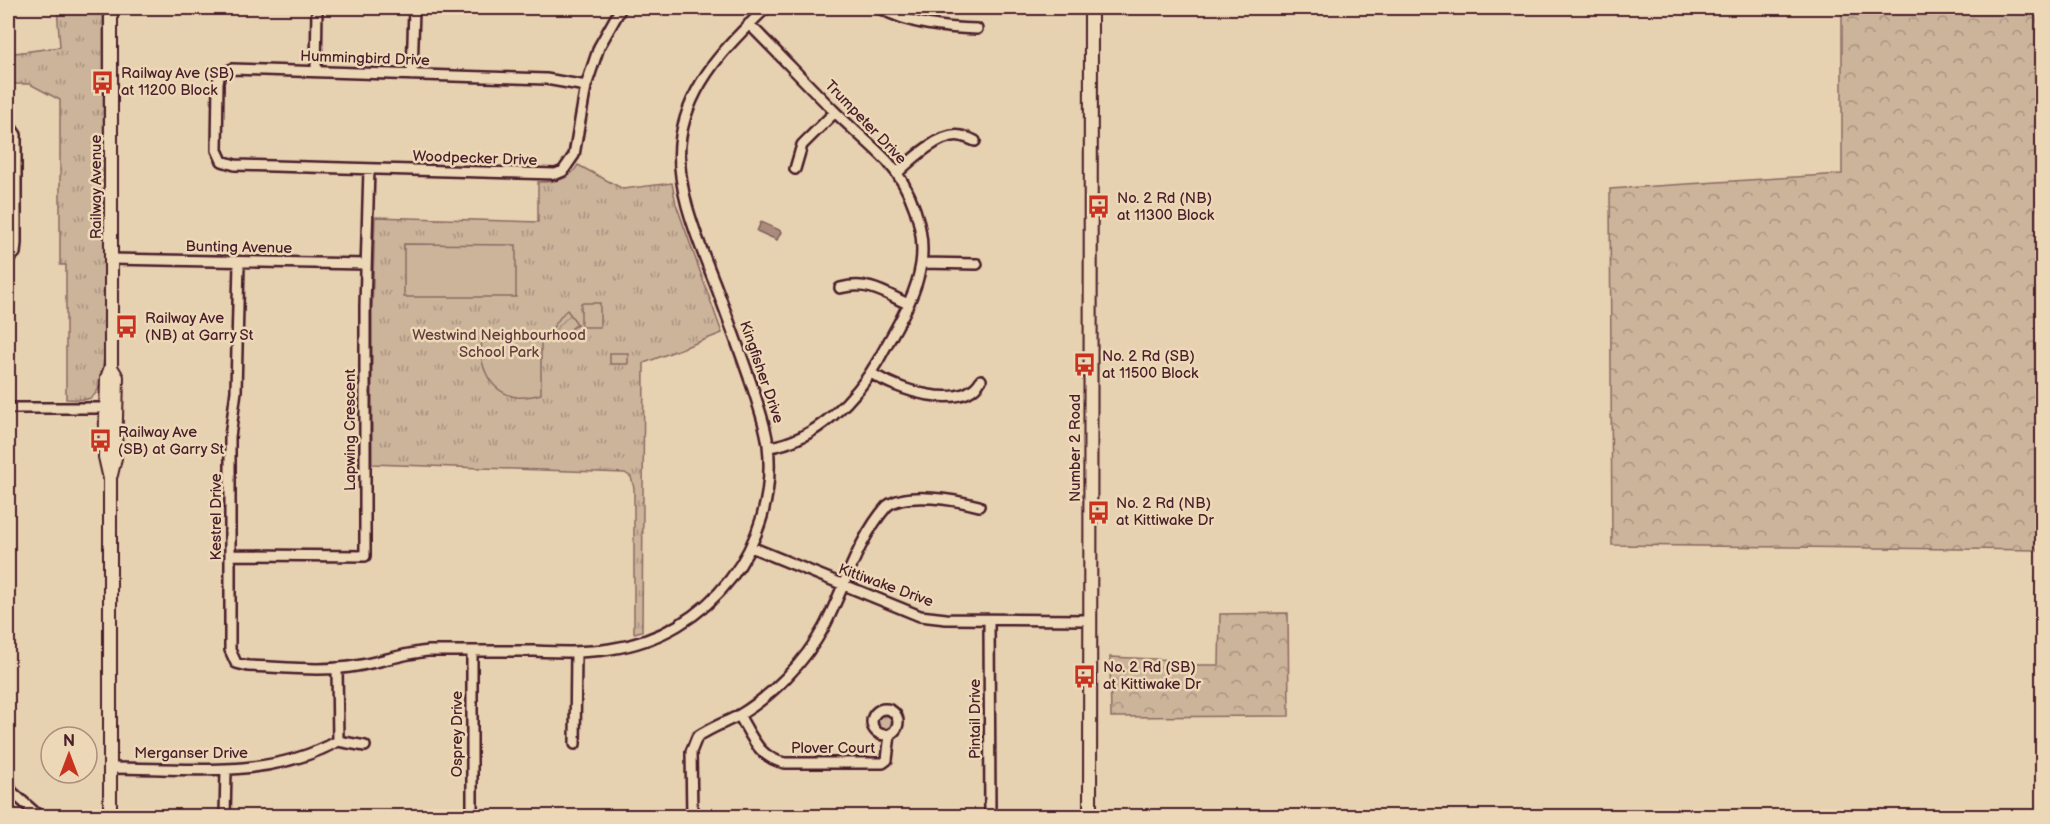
<svg xmlns="http://www.w3.org/2000/svg" width="2050" height="824" font-family="'Balsamiq Sans',sans-serif">
<style>
.grass{fill:url(#grass-dots);stroke:#8b6a63;stroke-width:1.5}
.forest{fill:url(#forest-crowns);stroke:#8b6a63;stroke-width:1.5}
.park{fill:url(#park-tufts);stroke:#8b6a63;stroke-width:1.5}
.garden{fill:url(#garden-furrows);stroke:#8b6a63;stroke-width:1.5}
.pitch{fill:#ccb49b;stroke:#8b6a63;stroke-width:1.5}
.water{fill:#aa8c7d;stroke:#84605c;stroke-width:1.5}
.lines{fill:none;stroke-linecap:round;stroke-linejoin:round}
.street-casing{stroke:#4a1f2b;stroke-width:14}
.secondary-casing{stroke:#4a1f2b;stroke-width:16}
.street{stroke:#ecd8b6;stroke-width:9}
.secondary{stroke:#ecd8b6;stroke-width:12}
.labels{text-anchor:middle;stroke-width:5;stroke-linejoin:round;paint-order:stroke}
.street-label{font-size:15px;fill:#4a1f2b;stroke:#ecd8b6}
.poi-label{font-size:15px;fill:#4a1f2b;stroke:#ecd8b6;text-anchor:start}
.park-label{font-size:15px;fill:#643d41;stroke:#ecd8b6}
</style>
<defs>
<pattern id="grass-dots" width="8" height="8" patternUnits="userSpaceOnUse" patternTransform="scale(1.5)"><rect width="8" height="8" fill="#ccb49b"/><path d="M2 2h.1M6 6h.1" fill="none" stroke="#a8927f" stroke-width="1.8" stroke-linecap="round"/></pattern>
<pattern id="forest-crowns" width="20" height="18" patternUnits="userSpaceOnUse" patternTransform="scale(1.5)"><rect width="20" height="18" fill="#ccb49b"/><path d="M2 6a3 3 0 1 1 6 0M12 15a3 3 0 1 1 6 0" fill="none" stroke="#a8927f"/></pattern>
<pattern id="park-tufts" width="24" height="20" patternUnits="userSpaceOnUse" patternTransform="scale(1.5)"><rect width="24" height="20" fill="#ccb49b"/><path d="M3 7l-1-3M5 7V3M7 7l1-3M15 17l-1-3M17 17v-4M19 17l1-3" fill="none" stroke="#a8927f"/></pattern>
<pattern id="garden-furrows" width="10" height="10" patternUnits="userSpaceOnUse" patternTransform="scale(1.5)"><rect width="10" height="10" fill="#ccb49b"/><path d="M-1 1l2-2M0 10L10 0M9 11l2-2" fill="none" stroke="#a8927f"/></pattern>
</defs>
<rect width="100%" height="100%" fill="#e6d1b0"/>
<filter id="ink" filterUnits="userSpaceOnUse"><feTurbulence type="fractalNoise" baseFrequency=".0167" numOctaves="2"/><feDisplacementMap in="SourceGraphic" scale="12" xChannelSelector="R" yChannelSelector="G"/><feConvolveMatrix kernelMatrix="1 2 1 2 8 2 1 2 1" color-interpolation-filters="sRGB"/></filter>
<g filter="url(#ink)">
<path class="grass" d="M878 722a7 7 0 1 1 14 0a7 7 0 1 1-14 0Z"/>
<path class="forest" d="M1842 8H2042V550L1612 545 1610 189 1842 174Z
M1288 613 1289 716 1111 717 1110 657 1176 660 1194 665H1219L1220 614Z"/>
<path class="park" d="M57 8H103L104 358C102 369 103 392 90 398 84 401 73 399 66 399V265H60V100L30 84H8V54L60 47Z
M578 165 623 189 672 183 676 204 722 333 644 363 642 631 634 633V488L631 477 625 473 372 464V311L375 217 538 222V182C555 182 569 181 578 165Z"/>
<path class="garden" d="M567 310 578 325 552 339 547 334C556 326 559 316 567 310Z"/>
<path class="pitch" d="M404 244 516 245V297H404Z
M581 303H600V327H581Z
M483 336 536 337 541 343V394C533 396 525 398 517 397 487 392 477 361 483 336Z
M610 353H628V364H610Z"/>
<path class="water" d="M761 222 779 230 781 232 777 240 757 231Z"/>
<g class="lines">
<defs>
<path id="street" d="M879 8C910 24 943 28 977 29
M749 24C778 53 806 83 835 112 852 129 872 145 888 162 911 188 926 229 921 264 916 298 895 329 879 359 857 398 815 441 769 447
M316 71 317 8
M412 75 414 8
M586 86 546 79 232 69 220 75 218 82 217 150 222 161 235 165 556 174 563 171 574 155 586 86 599 47 621 8
M8 128 12 129 16 135V243L15 253 8 259
M795 169 802 145 835 112
M897 173C911 160 940 132 961 136 966 137 971 139 975 141
M111 259 366 264
M239 262 236 391 230 437V650L236 663 248 666C281 667 324 672 356 666 381 662 404 653 429 651 464 651 499 651 534 651 559 652 585 653 610 649 709 635 779 545 768 445 766 428 760 411 755 395 745 365 734 335 723 305 705 254 672 191 681 136 690 82 729 43 766 8
M922 263 977 264
M840 288C869 281 883 292 908 304
M871 373C896 389 962 413 981 380
M8 408H111
M751 547 920 616 946 619 1090 620
M231 555 365 556V306L369 169
M989 620 990 816
M472 651V816
M872 722a13 13 0 1 1 26 0a13 13 0 1 1-26 0Z
M739 715C752 737 759 758 785 763H883L887 760 890 734
M338 741 365 746
M575 744 576 652
M110 768C187 768 268 780 338 741L337 668
M8 782 11 791 39 816
M225 816 226 770
M692 816 691 752 697 737C710 728 724 723 738 716 772 696 805 662 824 627 845 587 857 540 887 506 907 491 956 500 979 506"/>
<path id="secondary" d="M111 367 117 377 115 458 111 475
M110 816V479L105 457 107 378 111 367V8
M1090 816 1091 8"/>
</defs>
<use href="#street" class="street-casing"/>
<use href="#secondary" class="secondary-casing"/>
<use href="#street" class="street"/>
<use href="#secondary" class="secondary"/>
</g>
</g>
<defs>
<symbol id="bus-bare" viewBox="-9 -9 18 18"><path d="M-5-6H5V4H4V6H2V4H-2V6H-4V4H-5ZM-3.5-4V0h7V-4ZM-3.5 1.2v1.5H-2V1.2ZM2 1.2v1.5H3.5V1.2Z" fill="#c8321e" stroke="#ecd8b6" stroke-width="2.5" paint-order="stroke"/></symbol>
</defs>
<g fill-rule="evenodd">
<use href="#bus-bare" x="86" y="66" width="33" height="33"/>
<use href="#bus-bare" x="1082" y="190" width="33" height="33"/>
<use href="#bus-bare" x="110" y="310" width="33" height="33"/>
<use href="#bus-bare" x="1068" y="348" width="33" height="33"/>
<use href="#bus-bare" x="84" y="424" width="33" height="33"/>
<use href="#bus-bare" x="1082" y="496" width="33" height="33"/>
<use href="#bus-bare" x="1068" y="660" width="33" height="33"/>
</g>
<g class="labels">
<g class="street-label">
<text transform="translate(365 58) rotate(2)" y="5">Hummingbird Drive</text>
<text transform="translate(866 122) rotate(46)" y="5">Trumpeter Drive</text>
<text transform="translate(475 158) rotate(2)" y="5">Woodpecker Drive</text>
<text transform="translate(96 187) rotate(-90)" y="5">Railway Avenue</text>
<text transform="translate(239 247) rotate(1)" y="5">Bunting Avenue</text>
<text transform="translate(762 372) rotate(71)" y="5">Kingfisher Drive</text>
<text transform="translate(350 430) rotate(-90)" y="5">Lapwing Crescent</text>
<text transform="translate(1075 448) rotate(-90)" y="5">Number 2 Road</text>
<text transform="translate(216 517) rotate(-90)" y="5">Kestrel Drive</text>
<text transform="translate(886 585) rotate(20)" y="5">Kittiwake Drive</text>
<text transform="translate(975 719) rotate(-90)" y="5">Pintail Drive</text>
<text transform="translate(457 734) rotate(-90)" y="5">Osprey Drive</text>
<text x="833" y="753">Plover Court</text>
<text x="191" y="758">Merganser Drive</text>
</g>
<g class="poi-label">
<text x="121" y="78">Railway Ave (SB)<tspan x="121" dy="17">at 11200 Block</tspan></text>
<text x="1117" y="203">No. 2 Rd (NB)<tspan x="1117" dy="17">at 11300 Block</tspan></text>
<text x="145" y="323">Railway Ave<tspan x="145" dy="17">(NB) at Garry St</tspan></text>
<text x="1102" y="361">No. 2 Rd (SB)<tspan x="1102" dy="17">at 11500 Block</tspan></text>
<text x="118" y="437">Railway Ave<tspan x="118" dy="17">(SB) at Garry St</tspan></text>
<text x="1116" y="508">No. 2 Rd (NB)<tspan x="1116" dy="17">at Kittiwake Dr</tspan></text>
<text x="1103" y="672">No. 2 Rd (SB)<tspan x="1103" dy="17">at Kittiwake Dr</tspan></text>
</g>
<g class="park-label">
<text x="499" y="340">Westwind Neighbourhood<tspan x="499" dy="17">School Park</tspan></text>
</g>
</g>
<rect width="2050" height="824" fill="none" stroke="#ecd8b6" stroke-width="30"/>
<rect x="15" y="15" width="2020" height="794" fill="none" stroke="#4a1f2b" stroke-width="2" filter="url(#ink)"/>
<g transform="translate(69 755)"><circle r="28" fill="#ecd8b6" stroke="#ab8e7e" stroke-width="1.5"/>
<path d="M0-4.5L10 22L0 15L-10 22Z" fill="#c8321e"/>
<text y="-9" font-size="16" font-weight="bold" text-anchor="middle" fill="#4a1f2b">N</text>
</g>
</svg>
